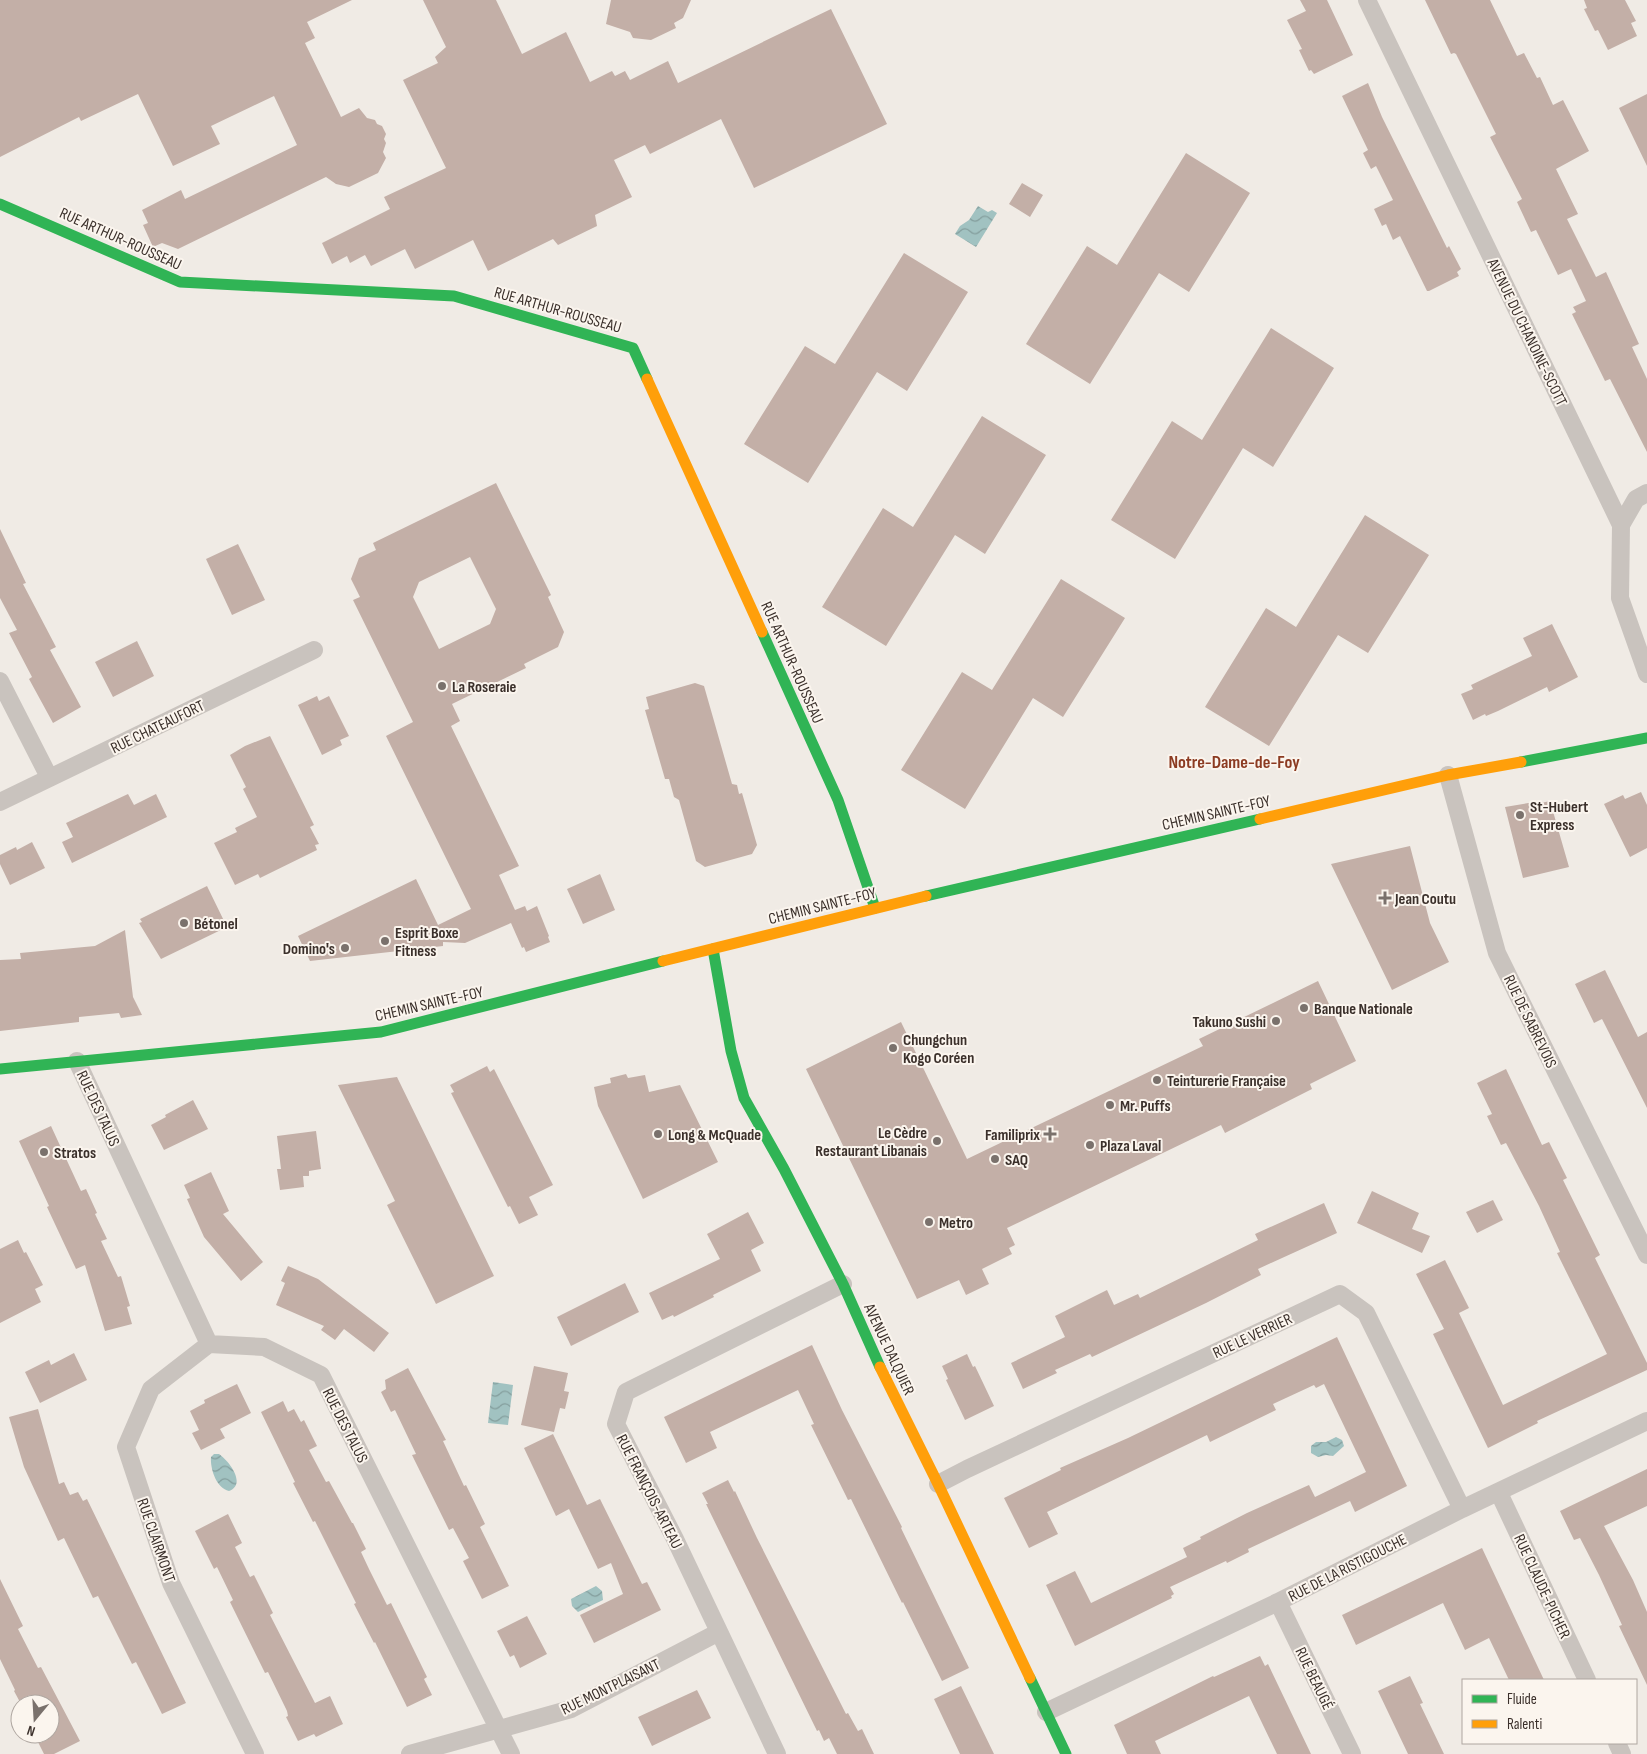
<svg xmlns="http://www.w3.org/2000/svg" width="1647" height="1754" font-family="'Sofia Sans Condensed',sans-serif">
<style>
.water{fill:url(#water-waves)}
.building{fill:#c3afa7;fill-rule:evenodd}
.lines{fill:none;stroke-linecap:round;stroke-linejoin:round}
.street{stroke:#c9c3be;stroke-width:18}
.fast{stroke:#30b455;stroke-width:11}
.slow{stroke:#ff9f0a;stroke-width:11}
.poi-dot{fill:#7a716c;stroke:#fbf5ee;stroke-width:2}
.labels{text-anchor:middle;stroke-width:4;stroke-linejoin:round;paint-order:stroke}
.street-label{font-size:16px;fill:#3b302b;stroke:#fbf5ee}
.poi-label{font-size:16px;font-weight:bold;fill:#3b302b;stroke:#fbf5ee;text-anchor:start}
.neighbourhood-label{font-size:18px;font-weight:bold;fill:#8c3b22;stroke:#fbf5ee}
</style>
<defs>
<pattern id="water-waves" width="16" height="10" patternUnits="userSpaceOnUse" patternTransform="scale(1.25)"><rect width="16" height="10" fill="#a1c2c1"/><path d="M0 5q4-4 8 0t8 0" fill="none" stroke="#849e9d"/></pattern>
</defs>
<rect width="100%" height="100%" fill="#f0ebe5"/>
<path class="water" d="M978 206 988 212 992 210 997 213 976 247 955 234 960 226 969 220Z
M493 1382 513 1385 508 1425 488 1423Z
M1336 1437 1342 1440 1344 1446 1333 1456 1326 1455 1318 1457 1311 1453V1446L1316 1442H1326Z
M214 1454H219C229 1461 247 1484 229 1491 216 1488 210 1468 211 1457Z
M596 1586 602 1591 603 1600 578 1612 572 1606 571 1599Z"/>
<path class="building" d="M0 0H352L307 22 315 38 305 43 341 117 359 108 367 118 375 120 377 124 382 126 386 134 384 139 386 143 383 152 386 158 378 173 349 187 336 184 326 177 178 249 162 243 153 247 143 225 148 223 142 210 181 190 185 199 297 145 274 96 211 126 220 144 173 166 138 94 81 121 79 117 0 157Z
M423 0H496L522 54 566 32 590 82 612 71 615 76 625 71 630 80 668 61 678 83 831 9 887 124 754 188 721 119 650 154 645 145 614 160 632 197 595 215 597 226 558 245 553 239 488 271 473 240 415 269 405 249 371 266 365 255 350 263 347 256 332 264 322 243 390 209 384 197 446 168 403 80 438 63 435 57 446 47Z
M611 0H691L683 18 674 23 676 28 651 40 633 38 630 32 606 24Z
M1300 0H1327L1353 55 1314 74 1311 70 1309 71 1299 50 1302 49 1287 20 1306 11Z
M1425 0H1490L1517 56 1524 53 1537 78 1540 77 1553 105 1563 100 1589 151 1556 169 1578 214 1567 219 1596 277 1606 272 1639 344 1632 347 1647 379V452L1610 379 1605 381 1572 314 1576 312 1573 307 1586 301 1571 269 1558 275 1536 230 1531 232 1517 202 1522 199 1490 137 1496 134 1456 54 1454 53 1451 54Z
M1584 0H1625L1636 21 1631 23 1637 36 1608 50 1598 30 1595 31 1584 9 1587 8Z
M1368 83 1382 117 1447 248 1449 246 1461 269 1457 272 1459 276 1429 291H1427L1400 236 1393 240 1386 224 1382 226 1374 209 1393 200 1376 166 1371 169 1363 153 1368 150 1342 96Z
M1647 94V166L1619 108Z
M1186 153 1250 193 1189 292 1159 273 1090 384 1026 344 1087 246 1117 265Z
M1022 183 1043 195 1030 217 1009 204Z
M904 253 968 292 907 391 877 372 808 483 744 444 805 346 835 364Z
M1271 328 1334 368 1273 467 1243 448 1175 559 1111 520 1172 421 1202 440Z
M982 416 1046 455 985 554 955 535 886 646 822 607 883 508 913 527Z
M496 483 551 595 548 597 564 632 558 647 524 664 526 668 452 704 460 721 451 726 519 866 499 875 515 910 525 906 527 911 537 906 549 936 548 937 550 942 526 952 524 947 522 948 511 923 465 943 443 942V946L310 961 298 936 416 879 438 925 471 909 386 736 413 722 353 600 360 597 351 579 359 558 376 550 373 543ZM470 557 496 609 490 624 439 649 413 597 419 582Z
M1365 515 1429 555 1368 653 1338 635 1269 746 1205 707 1266 608 1296 627Z
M0 529 26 583 23 584 56 647 50 650 81 707 53 723 29 679 32 677 9 633 17 630 0 598Z
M238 544 265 600 232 615 206 559Z
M1061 579 1125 618 1063 717 1033 698 965 809 901 770 962 672 992 690Z
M1552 624 1578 677 1549 692 1547 687 1498 711 1486 716 1485 714 1473 720 1461 694 1473 689 1471 685 1532 656 1523 638Z
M137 641 154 676 113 697 95 662Z
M695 683 704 686 732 784 737 785 739 794 742 793 757 845 752 854 705 867 696 861 679 800 674 797 669 779H665L645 710 649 709 646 697Z
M317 696 319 701 329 696 349 736 340 740 342 745 322 755 298 705Z
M270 736 314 825 310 827 319 844 315 845 317 850 260 878 258 874 235 885 214 843 237 832 235 828 257 817 243 789 246 787 230 755 245 746Z
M1641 792 1647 805V848L1630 857 1604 804 1623 795 1625 799Z
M128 794 134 805 156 794 167 817 72 863 62 842 73 837 66 823Z
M1540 801 1541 803 1550 801 1569 867 1523 878 1505 807Z
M32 842 45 868 10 885 0 864V855L16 847 17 850Z
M1410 846 1430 923 1449 962 1392 990 1331 864Z
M600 874 615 910 583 924 567 889Z
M207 886 227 927 161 959 139 923 142 922 140 919Z
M125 930 133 997 142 1015 121 1018 119 1013 79 1017V1022L0 1031V960L21 959 20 953 95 946Z
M1605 970 1638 1037 1647 1032V1108L1602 1019 1594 1023 1575 984Z
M1318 981 1356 1061 1310 1084 1312 1089 1225 1133 1221 1125 1007 1228 1015 1245 1009 1248 1012 1254 982 1269 989 1284 966 1295 959 1280 917 1299 806 1069 901 1022 967 1159 1203 1046 1199 1039Z
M487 1066 490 1072 494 1069 553 1185 529 1197 538 1215 519 1224 510 1206 508 1207 451 1093 454 1092 450 1085Z
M1506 1069 1542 1145 1549 1142 1567 1178 1563 1180 1600 1255 1595 1258 1647 1363V1370L1537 1421 1538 1423 1488 1448 1433 1334 1444 1329 1416 1274 1445 1260 1469 1308 1459 1313 1503 1405 1607 1354 1557 1253 1560 1252 1539 1206 1506 1143 1501 1145 1487 1116 1492 1114 1477 1083Z
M626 1074 628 1078 645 1075 649 1092 680 1085 718 1162 643 1199 598 1106 594 1087 611 1083 610 1078Z
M397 1077 494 1276 436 1304 387 1205 395 1201 338 1085Z
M193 1100 208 1129 164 1150 151 1125 166 1117 165 1115Z
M51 1126 81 1191 86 1189 97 1213 95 1214 107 1239 101 1241 118 1277 121 1276 130 1306 127 1307 132 1324 105 1331 85 1265 76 1269 47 1207 49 1206 19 1141Z
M316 1131 321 1169 309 1171V1176H303L304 1187 280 1190 277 1169H281L277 1136Z
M211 1172 229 1211 223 1214 263 1262 241 1281 204 1237 187 1199 190 1198 184 1185Z
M1372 1191 1419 1213 1412 1229 1430 1236 1422 1253 1357 1223Z
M1493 1200 1503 1220 1477 1233 1466 1212Z
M1324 1203 1337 1233 1258 1269 1261 1275 1206 1303 1092 1357 1090 1354 1055 1370 1057 1373 1023 1389 1011 1363 1065 1337 1055 1316 1107 1290 1114 1305 1138 1294 1140 1298 1258 1240 1255 1234Z
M748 1212 764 1243 751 1250 761 1271 713 1295 714 1297 674 1317 673 1315 662 1320 649 1293 720 1259 707 1234Z
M18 1240 24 1253 26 1252 43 1285 35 1289 41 1302 0 1323V1249Z
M288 1266 318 1279 389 1333 374 1352 344 1329 335 1340 321 1330 324 1326 276 1305 285 1283 281 1281Z
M625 1283 639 1312 571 1346 557 1317Z
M1337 1337 1407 1486 1355 1512 1350 1501 1248 1549 1249 1552 1227 1563 1226 1561 1170 1587 1174 1594 1171 1596 1172 1598 1075 1646 1046 1585 1075 1571 1091 1603 1187 1557 1183 1548 1201 1539 1200 1537 1247 1513 1309 1485 1315 1497 1366 1472 1324 1384 1316 1388 1314 1385 1273 1404 1276 1410 1210 1442 1207 1435 1047 1512 1058 1534 1029 1548 1004 1498 1061 1470 1060 1468 1128 1438Z
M812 1345 842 1410 902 1527 901 1528 969 1668 942 1681 903 1602 902 1603 851 1499 848 1500 811 1425 814 1424 798 1390 710 1432 717 1448 686 1463 664 1417Z
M74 1353 87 1380 40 1403 25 1372 49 1360 51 1365Z
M967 1354 973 1367 975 1366 994 1406 965 1420 946 1380 948 1379 942 1366Z
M534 1366 568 1373 564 1391 569 1392 565 1409 560 1408 554 1432 521 1425Z
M408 1368 446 1440 443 1441 464 1486 466 1485 485 1524 480 1527 509 1586 482 1599 463 1561 469 1558 453 1528 449 1530 412 1455 416 1454 395 1410 391 1412 381 1392 386 1389 385 1380Z
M237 1384 251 1413 220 1429 225 1438 201 1450 192 1433 199 1430 190 1411 205 1403 204 1400Z
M283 1401 288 1412 294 1409 301 1422 304 1420 317 1446 309 1450 326 1482 329 1481 352 1523H353L366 1549 361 1552 369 1569 387 1605 391 1603 427 1677 424 1679 432 1695 407 1707 375 1642 374 1643 354 1604 356 1603 315 1521 313 1522 293 1483 295 1482 261 1412Z
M38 1409 59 1484 64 1482 70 1495 78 1492 83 1501 87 1499 186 1703 162 1714 136 1662 132 1664 98 1596 93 1598 64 1538 58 1541 24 1467 9 1417Z
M553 1434 587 1505 600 1499 642 1584 647 1582 661 1610 594 1643 580 1615 623 1594 611 1563 598 1569 569 1509 556 1516 524 1448Z
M1647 1469V1506L1604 1526 1633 1580 1647 1612V1685L1619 1626 1622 1625 1599 1575 1580 1538 1574 1540 1560 1511Z
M728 1480 734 1492 735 1491 757 1538 846 1714 848 1713 858 1731 862 1729 874 1754H837L829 1738 824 1741 819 1730 817 1731 706 1504H708L702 1493Z
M228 1514 242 1543 235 1547 250 1577 254 1575 273 1613 270 1615 315 1703 330 1696 343 1724 316 1737 314 1734 298 1741 286 1717 288 1716 287 1711 268 1672 265 1673 230 1602 233 1600 217 1567 214 1569 195 1531Z
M1482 1548 1544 1680H1509L1489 1638 1465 1650 1443 1603 1356 1645 1342 1615Z
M0 1579 23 1626 18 1629 38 1668 41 1667 80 1741 54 1754H44L34 1734H50V1704H21L14 1691 15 1690 0 1659Z
M527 1616 547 1654 520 1668 514 1655 510 1657 497 1631Z
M1260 1656 1265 1666 1268 1664 1311 1754H1277L1249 1696 1155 1741 1161 1754H1127L1114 1725 1213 1676 1214 1677Z
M1410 1676 1423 1703 1420 1704 1444 1754H1408L1378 1691Z
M961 1686 994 1754H960L934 1699Z
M697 1690 711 1718 652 1746 638 1717Z"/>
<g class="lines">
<path class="street" d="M1367 0 1621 525 1620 598 1647 674
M1621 525 1636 499 1647 493
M0 681 49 777
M1448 775 1497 953 1647 1255
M0 802 314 650
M77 1061 209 1344
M209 1344 264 1347 321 1375 511 1754
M209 1344 151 1389 126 1447 171 1583 255 1754
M938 1484 967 1469 1340 1294 1366 1313 1462 1509
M1499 1493 1587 1680
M1278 1602 1352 1754
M1046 1712 1278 1602 1462 1509 1647 1421
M1617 1743 1622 1754
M410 1754 571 1709 719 1632
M777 1754 675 1539 616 1424 626 1392 843 1284"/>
<path class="fast" d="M0 204 180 282 454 296 633 348 647 379
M762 632 838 800 875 908
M1521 762 1647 738
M926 896 1260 819
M713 949 731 1051 744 1098 784 1169 843 1284 880 1367
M0 1069 381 1032 663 961
M1030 1678 1066 1754"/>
<path class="slow" d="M647 379 762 632
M1260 819 1448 775 1521 762
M663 961 926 896
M880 1367 938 1484 1030 1678"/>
</g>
<g class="poi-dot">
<circle cx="442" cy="686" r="5"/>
<circle cx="1520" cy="815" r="5"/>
<path d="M1382.5 890.5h5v5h5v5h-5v5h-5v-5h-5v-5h5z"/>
<circle cx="184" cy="923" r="5"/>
<circle cx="385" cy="941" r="5"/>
<circle cx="345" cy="948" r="5"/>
<circle cx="1304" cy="1008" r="5"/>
<circle cx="1276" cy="1021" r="5"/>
<circle cx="893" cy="1048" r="5"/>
<circle cx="1157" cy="1080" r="5"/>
<circle cx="1110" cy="1105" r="5"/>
<circle cx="658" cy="1134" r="5"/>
<path d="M1047.5 1126.5h5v5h5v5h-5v5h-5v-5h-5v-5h5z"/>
<circle cx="937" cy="1141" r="5"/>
<circle cx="1090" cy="1145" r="5"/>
<circle cx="44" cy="1152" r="5"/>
<circle cx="995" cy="1159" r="5"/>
<circle cx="929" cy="1222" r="5"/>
</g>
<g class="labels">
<g class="street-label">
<text transform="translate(121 238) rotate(24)" y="6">RUE ARTHUR-ROUSSEAU</text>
<text transform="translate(558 309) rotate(16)" y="6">RUE ARTHUR-ROUSSEAU</text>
<text transform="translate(1528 332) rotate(64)" y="6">AVENUE DU CHANOINE-SCOTT</text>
<text transform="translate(793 662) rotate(66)" y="6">RUE ARTHUR-ROUSSEAU</text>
<text transform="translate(157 726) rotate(-26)" y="6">RUE CHATEAUFORT</text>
<text transform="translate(1216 812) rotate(-13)" y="6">CHEMIN SAINTE-FOY</text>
<text transform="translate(822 905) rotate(-14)" y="6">CHEMIN SAINTE-FOY</text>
<text transform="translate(429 1003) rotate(-13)" y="6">CHEMIN SAINTE-FOY</text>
<text transform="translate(1531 1021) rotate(64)" y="6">RUE DE SABREVOIS</text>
<text transform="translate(99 1108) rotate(65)" y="6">RUE DES TALUS</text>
<text transform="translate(1252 1335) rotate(-25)" y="6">RUE LE VERRIER</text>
<text transform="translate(890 1349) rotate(65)" y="6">AVENUE DALQUIER</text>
<text transform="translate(346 1425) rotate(63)" y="6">RUE DES TALUS</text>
<text transform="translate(650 1491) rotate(63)" y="6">RUE FRANÇOIS-ARTEAU</text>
<text transform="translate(157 1540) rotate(71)" y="6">RUE CLAIRMONT</text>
<text transform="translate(1347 1567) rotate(-27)" y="6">RUE DE LA RISTIGOUCHE</text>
<text transform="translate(1543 1586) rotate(65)" y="6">RUE CLAUDE-PICHER</text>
<text transform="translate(1315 1678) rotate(64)" y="6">RUE BEAUGÉ</text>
<text transform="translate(610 1686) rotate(-26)" y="6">RUE MONTPLAISANT</text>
</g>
<g class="poi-label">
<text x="452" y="692">La Roseraie</text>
<text x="1530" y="812">St-Hubert<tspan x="1530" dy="18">Express</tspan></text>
<text x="1395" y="904">Jean Coutu</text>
<text x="194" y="929">Bétonel</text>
<text x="395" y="938">Esprit Boxe<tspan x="395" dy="18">Fitness</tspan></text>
<text x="335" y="954" text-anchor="end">Domino's</text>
<text x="1314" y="1014">Banque Nationale</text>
<text x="1266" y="1027" text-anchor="end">Takuno Sushi</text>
<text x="903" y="1045">Chungchun<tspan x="903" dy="18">Kogo Coréen</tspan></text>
<text x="1167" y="1086">Teinturerie Française</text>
<text x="1120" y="1111">Mr. Puffs</text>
<text x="927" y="1138" text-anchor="end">Le Cèdre<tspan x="927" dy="18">Restaurant Libanais</tspan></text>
<text x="668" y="1140">Long &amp; McQuade</text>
<text x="1040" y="1140" text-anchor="end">Familiprix</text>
<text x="1100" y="1151">Plaza Laval</text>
<text x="54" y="1158">Stratos</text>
<text x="1005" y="1165">SAQ</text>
<text x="939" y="1228">Metro</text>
</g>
<g class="neighbourhood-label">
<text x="1234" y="768">Notre-Dame-de-Foy</text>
</g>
</g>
<rect x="1462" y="1679" width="175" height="65" fill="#fbf5ee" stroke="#aea6a0"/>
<rect x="1472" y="1695" width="25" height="8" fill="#30b455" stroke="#aea6a0"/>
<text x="1507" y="1704" font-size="15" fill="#3b302b">Fluide</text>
<rect x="1472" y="1720" width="25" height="8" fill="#ff9f0a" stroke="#aea6a0"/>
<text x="1507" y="1729" font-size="15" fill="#3b302b">Ralenti</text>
<g transform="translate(35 1719) rotate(198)"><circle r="24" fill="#fbf5ee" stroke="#aea6a0"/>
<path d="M0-4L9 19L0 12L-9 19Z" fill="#7a716c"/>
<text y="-8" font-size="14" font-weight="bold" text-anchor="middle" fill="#3b302b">N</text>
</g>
</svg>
